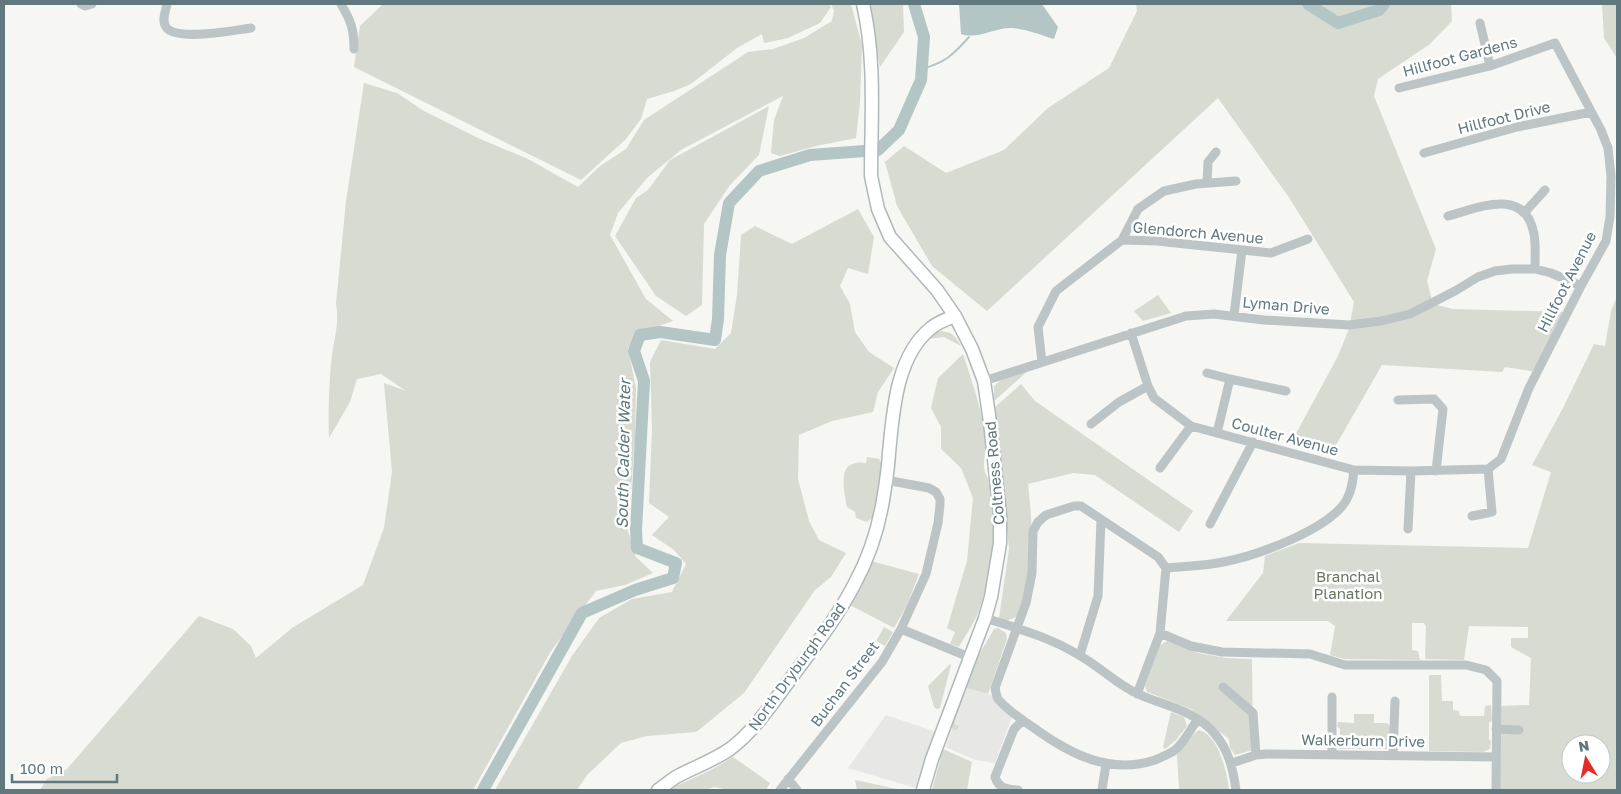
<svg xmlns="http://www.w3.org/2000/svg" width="1621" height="794" font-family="'Golos Text',sans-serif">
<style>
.built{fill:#e7e7e6}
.green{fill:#d7dbd2;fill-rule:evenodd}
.water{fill:#b3c5c5}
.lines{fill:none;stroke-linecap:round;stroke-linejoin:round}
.stream{stroke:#b3c5c5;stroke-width:2}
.river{stroke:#b3c5c5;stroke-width:12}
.secondary-casing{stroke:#afb8ba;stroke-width:15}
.street{stroke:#bdc4c6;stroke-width:9}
.secondary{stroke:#fff;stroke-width:12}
.labels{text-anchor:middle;stroke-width:5;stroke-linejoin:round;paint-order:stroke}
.street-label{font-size:15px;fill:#61787e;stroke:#fff}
.park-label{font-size:15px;fill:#697660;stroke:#fff}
.water-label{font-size:16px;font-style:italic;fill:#5c7879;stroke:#fff}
</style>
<rect width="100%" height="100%" fill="#f6f6f3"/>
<path class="built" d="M966 688 991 695 1012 717 995 763 975 760 946 747Z
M886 715 934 731 919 789 848 768Z"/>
<path class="green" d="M383 4H829L831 7 820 23 788 38 764 43 762 34 737 48 691 84 674 91 647 99 641 119 626 139 581 180 354 67 360 26Z
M831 4H851L862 45 860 103 856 138 816 146 780 156 771 153 774 120 783 96 681 150 647 178 618 213 610 235 646 299 673 321 636 334 628 349 636 388 635 438 628 531 636 557 653 573 625 585 596 591 551 651 473 790H40L47 779 67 769 199 616 233 629 251 646 256 658 292 628 363 585 384 528 392 472 384 383 406 391 381 374 357 379 350 402 329 438C328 413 329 388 331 363 333 343 340 323 336 304L346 201 364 83 397 93 424 111 478 138 528 159 578 187 600 166 626 149 644 120 748 52 773 49 804 38 832 21 834 11Z
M868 4H903L904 32 880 67Z
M1136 4H1451L1452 21 1430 44 1378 79 1374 96 1436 249 1427 281 1433 304 1453 309 1568 312 1537 372 1505 367 1502 372 1382 365 1332 452 1292 441 1338 356 1349 329 1354 302 1290 199 1218 98 987 311 932 266 897 206 885 162 904 146 946 173 1004 150 1048 108 1109 68 1137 11Z
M1602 4H1617V58L1604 38Z
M769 106 759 155 730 185 704 224 702 305 686 316 656 296 615 236 636 198 648 190 670 160Z
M858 209 874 237 868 274 848 268 840 286 850 304 855 332 869 352 894 368 878 392 873 412 832 421 799 435 798 479 809 521 819 540 846 553 831 577 815 590 744 693 700 729 696 732 647 736 621 743 587 775 577 790H495L572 656 599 618 632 599 672 592 686 564 674 550 652 535 669 517 649 503 652 430 650 362 661 340 715 349 731 333 737 295 741 235 755 226 792 244Z
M1158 295 1171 313 1143 321 1134 311Z
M1617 296V790H1497L1500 783V706L1529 705 1531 658 1511 647V638H1528V627L1469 626 1464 660 1425 659 1426 627 1424 623H1412V650L1418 651 1420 660 1344 659 1330 655 1335 626 1328 621H1226L1263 573 1265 556 1299 543 1528 548 1551 472 1532 465 1563 408 1594 344 1605 346 1611 311ZM1571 744H1601V774H1571Z
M940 331C952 332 955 335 961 346L944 337 927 339 933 333Z
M963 354C972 382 983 412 986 442 987 449 983 459 984 468 985 474 989 480 991 486 1000 522 991 579 978 613 973 625 965 636 959 647L950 644 955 632 947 628 967 561 973 498 961 468 941 449V427L931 408 938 378Z
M1030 369 994 401V386L1003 378Z
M1021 384 1035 401 1193 511 1179 532 1095 475 1073 473 1028 484C1032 521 1035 560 1025 596 1023 603 1019 610 1016 617L1006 621 999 618 1009 549 995 407Z
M867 457 879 459 882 464 873 517 867 522 856 518 855 512 847 507C845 496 839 472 850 465 855 462 861 462 866 463Z
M871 561 919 574 907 605 894 628 850 605Z
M884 627 893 632 885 646 876 641Z
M998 628 1006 633 1007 639 988 694 966 688 954 724 959 726 957 730H954L951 726 973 665 994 629Z
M1167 641 1198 653 1226 658 1252 659 1253 750 1235 755 1230 748 1229 739 1191 709 1147 692 1145 686 1160 645Z
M950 664 951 665 940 708 937 709 934 707 928 686Z
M1429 675H1441L1442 701H1453V710L1459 711 1460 716H1484L1485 706 1491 705 1492 720 1489 723V739L1491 741 1490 749 1483 752 1429 751Z
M1171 712 1184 717 1187 726 1176 740 1165 749 1163 747Z
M1354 714H1374V723H1387L1390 726V747L1387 749H1339L1337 747 1340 743V729L1337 726 1338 722 1354 723Z
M1199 730C1219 735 1227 773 1229 790H1179L1177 755 1195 733Z
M943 749 972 762 967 790H932Z
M733 757 770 783 766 790H728L715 787 703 790H672L676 786 711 770Z
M855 780 902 790H857Z"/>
<path class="water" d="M959 4H1042L1058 27 1054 39C1041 35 1026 29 1012 28 995 27 978 40 961 34Z"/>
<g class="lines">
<path class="stream" d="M921 69C945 63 953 55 969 37"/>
<path class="river" d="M1308 4 1338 23 1379 10 1384 4
M483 790 582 613 635 590 673 578 676 563 637 548 636 530 644 381 634 351 640 335 660 332 715 340 718 319 720 255 729 203 759 171 810 155 878 150 899 130 921 80 924 37 914 4"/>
<defs>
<path id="secondary" d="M863 4C876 60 871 119 871 176L878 209 890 237 937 290 955 316 972 349 984 381 990 422 1000 515V543L991 597 985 618 932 759 923 790
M658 790C664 786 670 781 676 777 694 767 713 761 730 749 754 731 771 705 789 681 813 648 838 617 856 581 869 557 877 532 882 506 885 489 888 471 889 453 893 412 896 356 931 328 938 322 947 319 955 316"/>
</defs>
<use href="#secondary" class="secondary-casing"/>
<path class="street" d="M81 4 85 6 92 4
M167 4C166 11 161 20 166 27 176 42 235 30 251 28
M341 4C351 21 354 29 354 49
M1480 23 1490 66
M1399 88 1490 66 1555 43 1601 130 1608 148 1611 176 1610 217 1606 241 1581 286 1529 388 1501 459 1488 469
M1424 153 1517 127 1591 112
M1207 183 1208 162 1216 152
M1525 212 1545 190
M1448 216C1479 208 1525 186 1534 234 1536 245 1535 258 1535 269
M1122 240 1138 209 1164 191 1196 184 1236 181
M1234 315 1242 250
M1131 333 1148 386 1154 398 1191 426 1354 470 1411 471 1488 469
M1042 362 1038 327 1056 291 1122 240 1157 241 1271 253 1308 239
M1207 373 1230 379
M984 381 1186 316 1214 314 1264 320 1349 325 1381 321 1410 314 1455 291 1478 277 1495 271 1512 269H1535L1551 273 1581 286
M1398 400 1434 399 1443 409 1436 471
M1091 424 1119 402 1148 386
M1217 433 1230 379 1286 391
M1160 468 1191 426
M1472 516 1492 512 1488 469
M1210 524 1253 442
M1408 529 1411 471
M1166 568C1185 566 1205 566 1223 562 1256 556 1331 529 1347 499 1352 490 1353 480 1354 470
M985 618C1016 628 1049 637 1077 654 1098 665 1116 684 1138 694 1164 706 1195 710 1215 734 1229 751 1233 769 1236 790
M901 629 969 657
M1160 633 1191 646 1222 652 1310 654 1345 665H1466L1486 670 1497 681 1496 790
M1080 655 1098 596 1101 520
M1223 687 1253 713 1256 755
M1137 694 1160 633 1166 568 1158 557 1081 506H1074L1046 515 1038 522 1033 531 1032 573 1026 603 995 688C996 691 996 696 998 699 1007 710 1022 720 1034 728 1070 754 1110 775 1155 760 1161 757 1170 754 1175 750 1184 743 1191 728 1198 719
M1496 729 1519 730
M1332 754V697
M1393 755 1395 701
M1232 763 1256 755 1266 754 1496 757
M788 779 797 790
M780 790 882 662 901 629 926 574 938 523 940 505V499L936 492 929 488 886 480
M1018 790C1006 789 999 789 995 777L1014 729 1023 720
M1102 790 1106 764"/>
<use href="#secondary" class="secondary"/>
</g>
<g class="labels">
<g class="street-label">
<text transform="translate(1460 57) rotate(-15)" y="5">Hillfoot Gardens</text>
<text transform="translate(1504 118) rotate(-14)" y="5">Hillfoot Drive</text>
<text transform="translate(1198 233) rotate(5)" y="5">Glendorch Avenue</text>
<text transform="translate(1567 282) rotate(-63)" y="5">Hillfoot Avenue</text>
<text transform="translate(1286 306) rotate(5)" y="5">Lyman Drive</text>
<text transform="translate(1285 437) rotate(15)" y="5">Coulter Avenue</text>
<text transform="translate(995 473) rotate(-95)" y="5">Coltness Road</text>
<text transform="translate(797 667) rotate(-54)" y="5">North Dryburgh Road</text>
<text transform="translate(845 684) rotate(-53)" y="5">Buchan Street</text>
<text transform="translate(1363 741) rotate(1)" y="5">Walkerburn Drive</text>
</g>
<g class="park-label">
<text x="1348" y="582">Branchal<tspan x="1348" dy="17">Planation</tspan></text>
</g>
<g class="water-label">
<text transform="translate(623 454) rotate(-89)" y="6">South Calder Water</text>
</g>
</g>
<rect width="1621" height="794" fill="none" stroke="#61787e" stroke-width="10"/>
<g transform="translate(1586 759) rotate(350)"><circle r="24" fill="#ffffff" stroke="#c0c9cb"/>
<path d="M0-4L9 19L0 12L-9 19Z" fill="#e22c28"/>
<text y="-8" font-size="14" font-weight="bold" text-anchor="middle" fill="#61787e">N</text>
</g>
<path d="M12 774v8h105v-8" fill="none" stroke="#61787e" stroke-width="2.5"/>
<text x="20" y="774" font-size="15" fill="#61787e" stroke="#ffffff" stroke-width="4" paint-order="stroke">100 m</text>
</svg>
